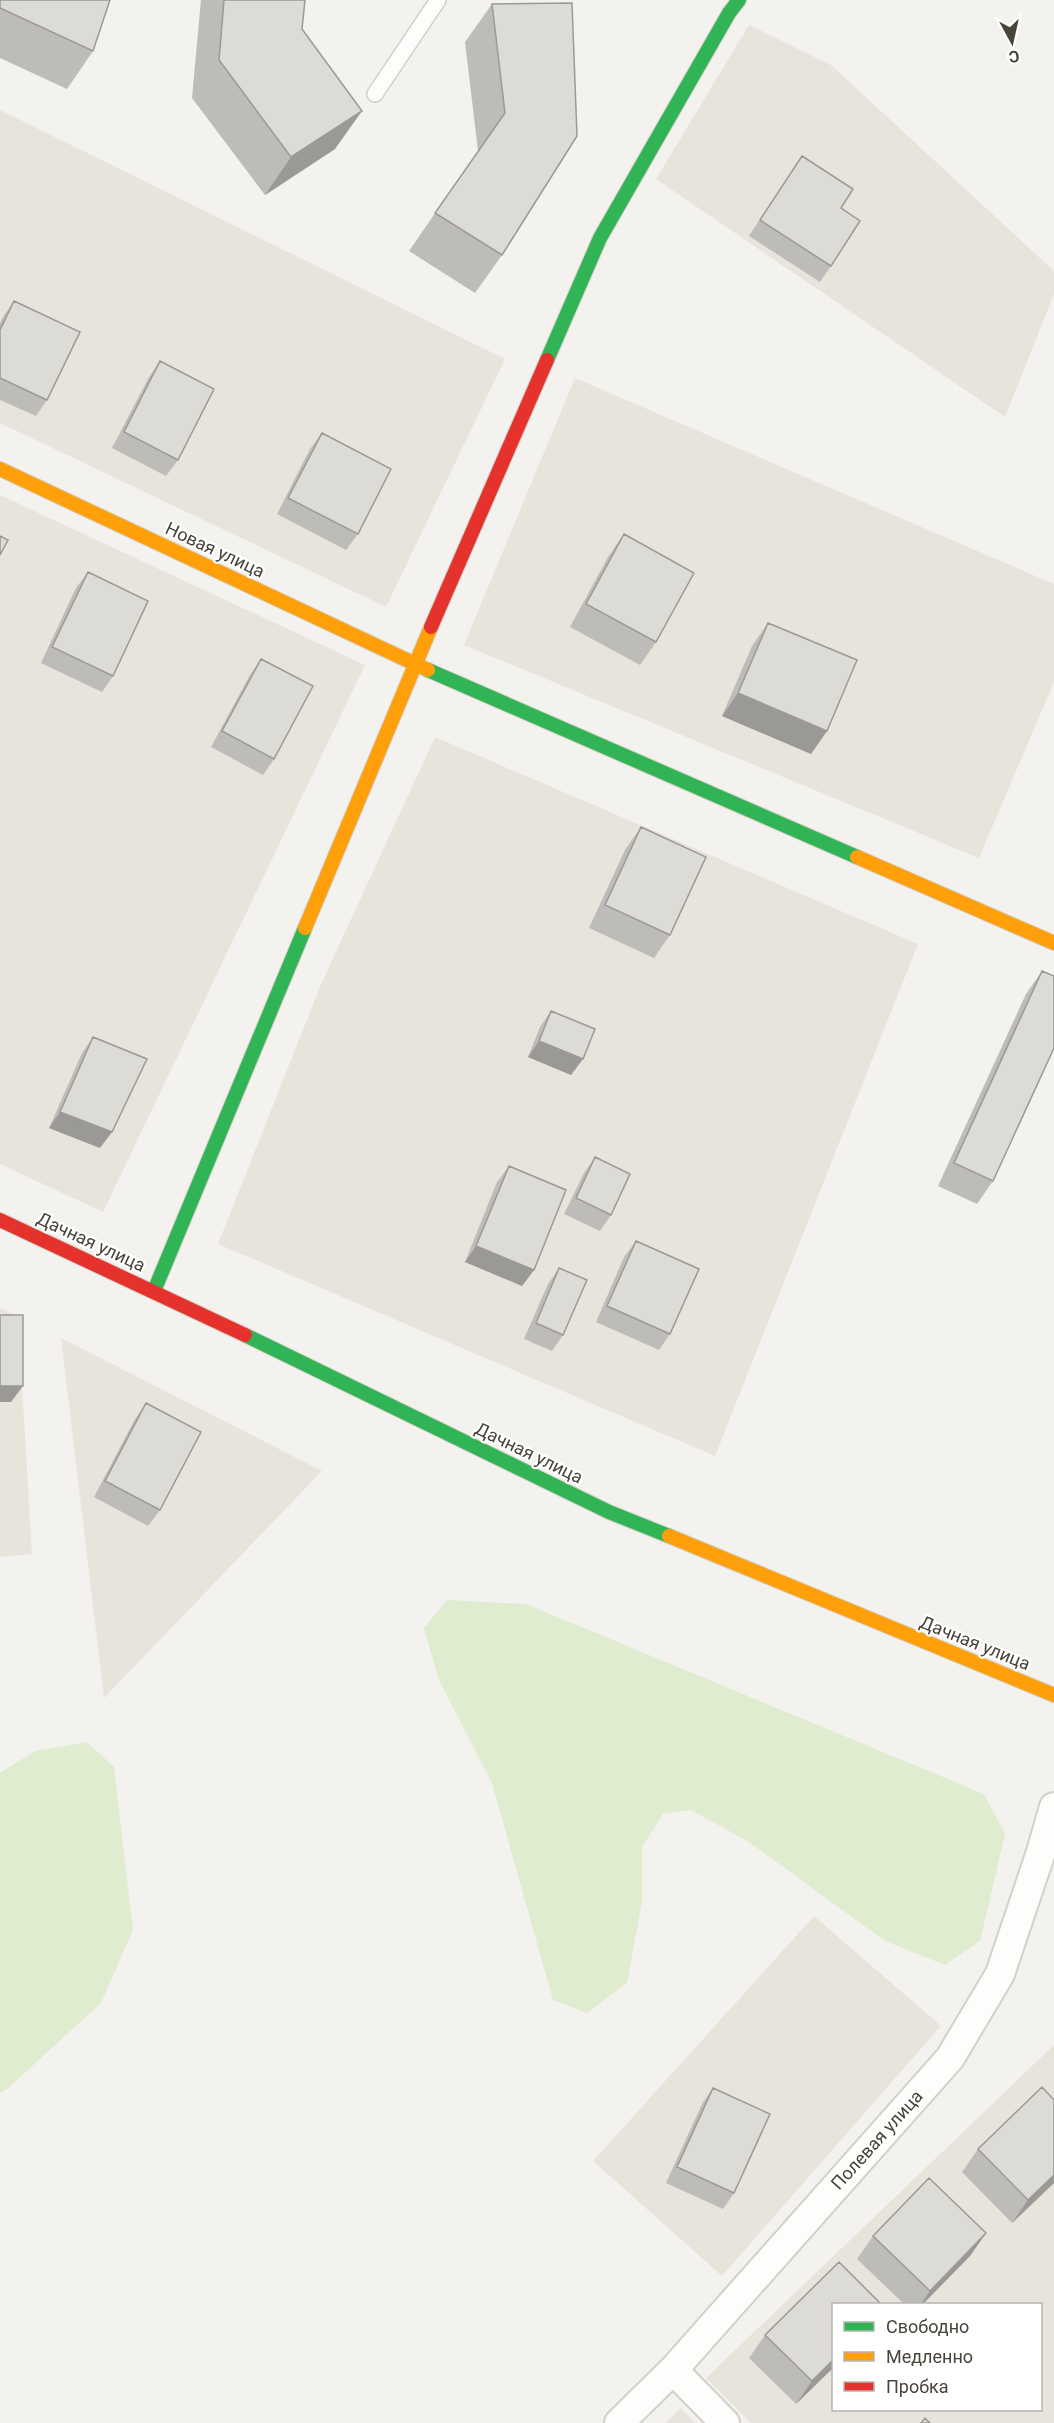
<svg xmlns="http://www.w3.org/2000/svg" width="1054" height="2423" font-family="Roboto,sans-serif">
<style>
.residential{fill:#e7e4dc;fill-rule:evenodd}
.green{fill:#dfeccf}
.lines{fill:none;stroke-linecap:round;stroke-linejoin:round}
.lane-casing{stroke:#d1d0cb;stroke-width:18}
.street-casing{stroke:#d1d0cb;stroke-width:32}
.fast-casing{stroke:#d2cfc5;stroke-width:16}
.slow-casing{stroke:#d2cfc5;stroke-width:16}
.jam-casing{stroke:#d2cfc5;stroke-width:16}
.lane{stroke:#fdfdfc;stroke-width:15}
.street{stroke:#fdfdfc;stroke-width:28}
.fast{stroke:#30b455;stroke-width:14}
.slow{stroke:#ff9f0a;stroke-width:14}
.jam{stroke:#e5322d;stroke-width:14}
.wall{fill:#bebcb8}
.shaded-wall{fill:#9b9996}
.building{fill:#dddbd6;stroke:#9b9996;stroke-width:1.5}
.labels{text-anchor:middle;stroke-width:4.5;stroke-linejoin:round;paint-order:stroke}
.street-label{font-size:18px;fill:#494439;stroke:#fff}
</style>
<rect width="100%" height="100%" fill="#f3f2ee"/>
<path class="residential" d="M749 25 831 65 1054 271V294L1005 417 656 179Z
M0 110 505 359 386 607 0 423Z
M575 378 1054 584V682L979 858 464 645Z
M0 495 365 665 103 1212 0 1164Z
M435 737 918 944 715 1456 218 1244 322 982Z
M0 1308 18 1317 32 1554 0 1557Z
M61 1338 322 1471 104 1698Z
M814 1916 941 2026 722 2276 593 2161Z
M1054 2045V2423H751L706 2378ZM834 2304H1040V2410H834Z
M681 2408 695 2423H665Z"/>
<path class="green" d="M447 1600 526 1604 984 1794 1005 1834 980 1941 945 1965 885 1941 749 1842 691 1810 663 1814 642 1847V1902L627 1983 587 2013 553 2000 492 1783 439 1680 424 1628Z
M87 1742 114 1767 133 1930 101 2003 6 2090 0 2093V1773L35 1751Z"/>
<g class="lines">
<defs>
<path id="lane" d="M375 94 438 0"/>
<path id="street" d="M673 2370 725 2423
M619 2423 673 2370 950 2058 1000 1974 1041 1852 1054 1807"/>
<path id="fast" d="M547 360 600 238 729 13 739 0
M428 670 857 857
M154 1291 305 928
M245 1335 609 1512 669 1536"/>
<path id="slow" d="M0 469 428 670
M857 857 1054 943
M305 928 431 627
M669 1536 1054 1695"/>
<path id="jam" d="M431 627 547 360
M0 1220 245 1335"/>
</defs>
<use href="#lane" class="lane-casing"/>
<use href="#street" class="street-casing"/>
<use href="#fast" class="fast-casing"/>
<use href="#slow" class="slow-casing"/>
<use href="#jam" class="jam-casing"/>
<use href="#lane" class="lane"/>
<use href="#street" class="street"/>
<use href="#fast" class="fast"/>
<use href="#slow" class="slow"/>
<use href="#jam" class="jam"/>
</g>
<path class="wall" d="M0 0 93 51 67 89 0 58Z
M201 0H305L302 29 335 149 265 195 192 98Z
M572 3 502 255 475 293 409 251 478 151 465 42 492 4Z
M802 156 831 266 820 282 749 236Z
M14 301 47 400 36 416 0 400V323L3 317Z
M160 361 178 460 166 476 112 448 149 377Z
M322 433 358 534 346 550 277 514 310 449Z
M624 534 656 642 640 665 570 627 608 557Z
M88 572 113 676 102 692 41 663 76 588Z
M768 623 827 731 811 754 722 716 752 646Z
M261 659 274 759 263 775 211 747 250 675Z
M641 827 670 935 654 958 589 928 625 850Z
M1042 971 993 1181 977 1204 938 1186 1026 994Z
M551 1011 571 1075 528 1057 540 1027Z
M93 1037 100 1148 49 1128 82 1053Z
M595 1157 611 1215 600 1231 564 1214 584 1173Z
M509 1166 534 1270 522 1286 465 1262 497 1182Z
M636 1241 670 1334 659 1350 596 1322 624 1257Z
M559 1268 563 1335 552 1351 524 1339 548 1284Z
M146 1403 160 1510 148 1526 94 1497 135 1419Z
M713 2088 734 2193 723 2209 666 2183 702 2104Z
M1054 2100V2183L1012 2223 962 2172 978 2149Z
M986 2233 970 2256 923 2304H904L857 2259 873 2236Z
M834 2304V2367L796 2404 749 2358 765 2335Z"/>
<path class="shaded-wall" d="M362 111 335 149 265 195 291 157Z
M738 693 827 731 811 754 722 716Z
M539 1041 583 1059 571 1075 528 1057Z
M60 1112 112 1132 100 1148 49 1128Z
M476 1246 534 1270 522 1286 465 1262Z
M0 1386H23L11 1402H0Z
M1054 2175V2183L1012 2223 1028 2200Z
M986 2233 970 2256 923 2304H921L930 2291Z
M834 2359V2367L796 2404 812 2381Z"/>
<path class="building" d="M0 0H110L93 51 0 8Z
M224 0H305L302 29 362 111 291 157 219 60Z
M572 3 577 136 502 255 435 213 505 113 492 4Z
M802 156 853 189 841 208 860 221 831 266 760 220Z
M14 301 80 332 47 400 0 378V330Z
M160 361 214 389 178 460 124 432Z
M322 433 391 469 358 534 288 498Z
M624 534 694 573 656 642 586 604Z
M0 536 8 540 0 555Z
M88 572 148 601 113 676 52 647Z
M768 623 857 660 827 731 738 693Z
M261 659 313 686 274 759 222 731Z
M641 827 706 857 670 935 605 905Z
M1042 971 1054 976V1048L993 1181 954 1163Z
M551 1011 595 1029 583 1059 539 1041Z
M93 1037 147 1059 112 1132 60 1112Z
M595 1157 630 1174 611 1215 576 1198Z
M509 1166 566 1190 534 1270 476 1246Z
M636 1241 699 1269 670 1334 607 1306Z
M559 1268 587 1280 563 1335 536 1323Z
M0 1315H23V1386H0Z
M146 1403 201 1432 160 1510 105 1481Z
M1042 2087 1054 2100V2175L1028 2200 978 2149Z
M713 2088 770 2114 734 2193 677 2167Z
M929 2178 986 2233 930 2291 873 2236Z
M839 2262 881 2304H834V2359L812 2381 765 2335Z
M925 2418 930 2423H921Z"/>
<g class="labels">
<g class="street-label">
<text transform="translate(215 550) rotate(25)" y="6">Новая улица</text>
<text transform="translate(91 1242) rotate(25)" y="6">Дачная улица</text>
<text transform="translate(529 1453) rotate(26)" y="6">Дачная улица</text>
<text transform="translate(975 1643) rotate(22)" y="6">Дачная улица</text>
<text transform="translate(877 2140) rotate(-48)" y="6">Полевая улица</text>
</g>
</g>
<rect x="832" y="2303" width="210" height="108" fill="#ffffff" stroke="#b6b4b0" stroke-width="1.5"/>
<rect x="844" y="2322" width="30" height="9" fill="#30b455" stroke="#b6b4b0" stroke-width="1.5"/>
<text x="886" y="2333" font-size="18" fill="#494439">Свободно</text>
<rect x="844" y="2352" width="30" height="9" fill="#ff9f0a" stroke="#b6b4b0" stroke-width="1.5"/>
<text x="886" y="2363" font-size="18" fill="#494439">Медленно</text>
<rect x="844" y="2382" width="30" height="9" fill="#e5322d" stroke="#b6b4b0" stroke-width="1.5"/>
<text x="886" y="2393" font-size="18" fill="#494439">Пробка</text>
<g transform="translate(1012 42) rotate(172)" stroke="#ffffff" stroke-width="4.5" paint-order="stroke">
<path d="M0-4.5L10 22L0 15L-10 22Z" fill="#494439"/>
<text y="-9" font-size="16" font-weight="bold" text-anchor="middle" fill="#494439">С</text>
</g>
</svg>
